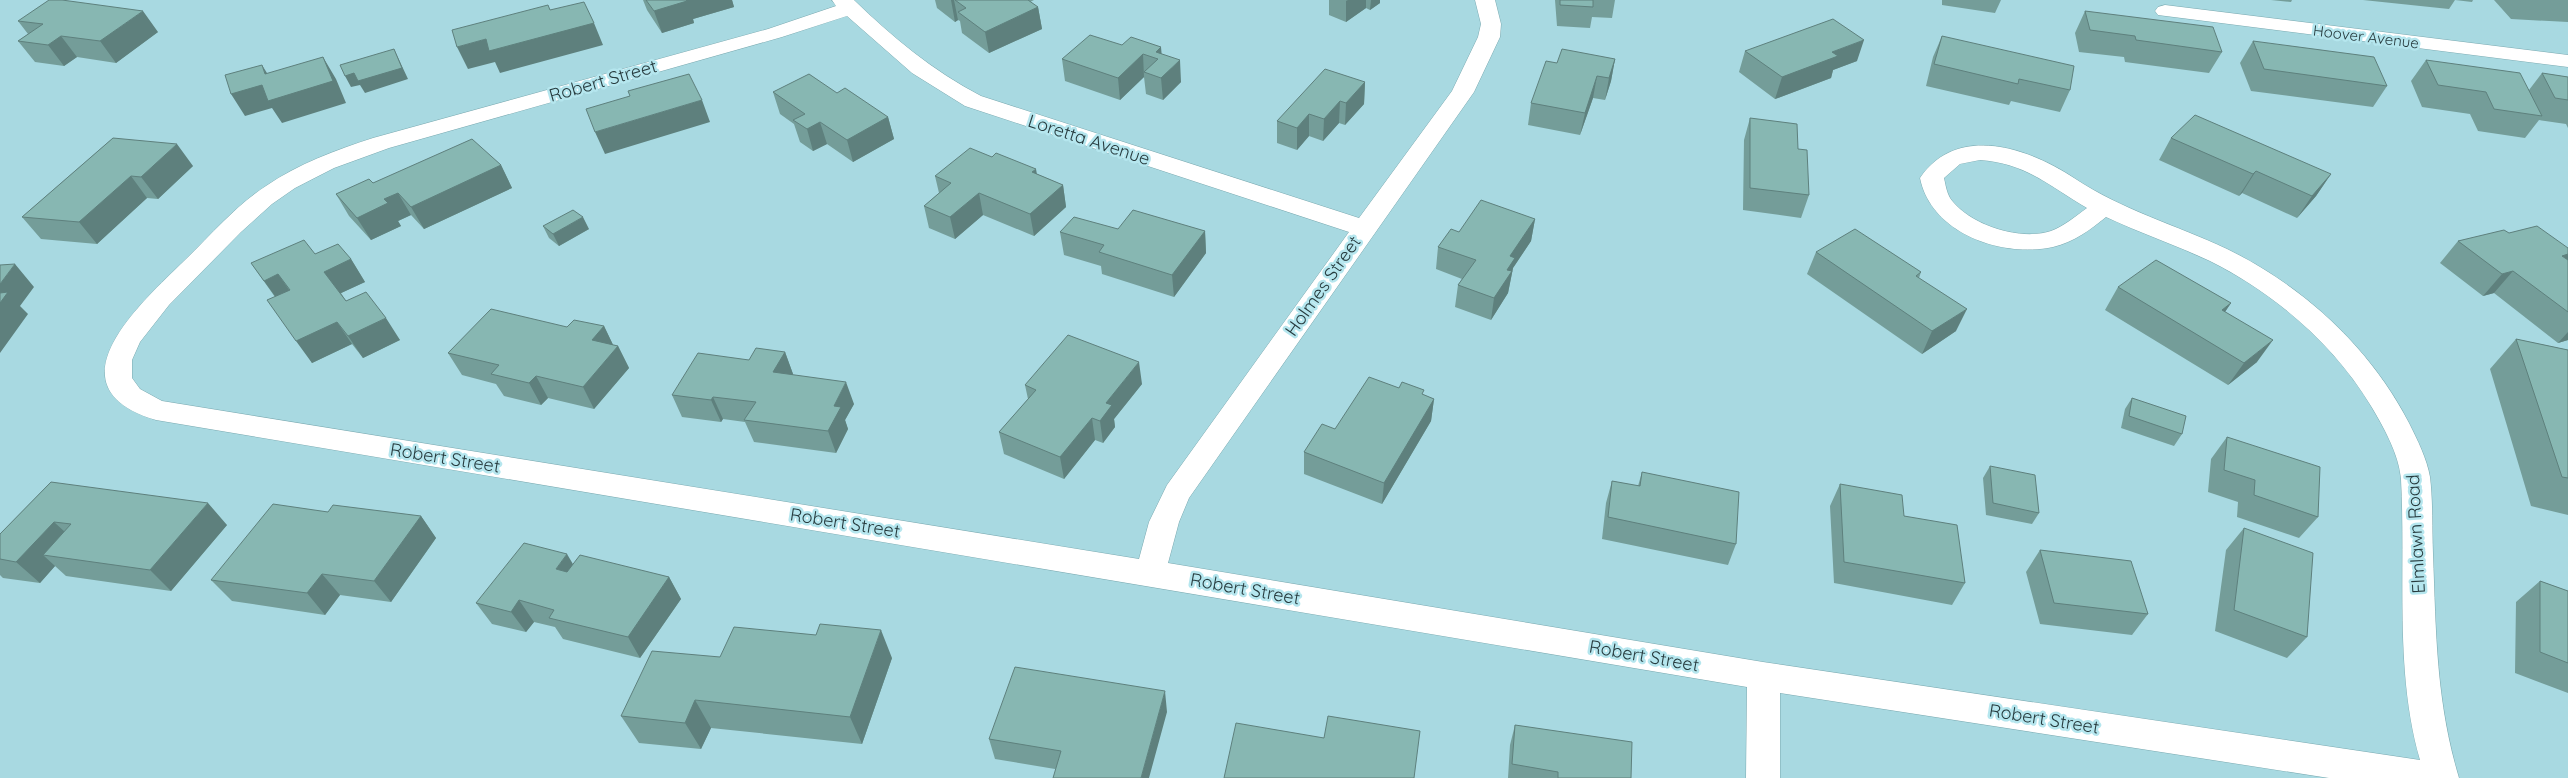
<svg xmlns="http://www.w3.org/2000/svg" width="2568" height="778" font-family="Quicksand,sans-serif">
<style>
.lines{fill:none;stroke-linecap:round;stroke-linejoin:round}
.minor-casing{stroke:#7aa9b0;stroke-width:1}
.minor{fill:#fff;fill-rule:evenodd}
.wall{fill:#749d99}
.shaded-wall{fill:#5e807d}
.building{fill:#87b7b2;stroke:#5e807d}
.labels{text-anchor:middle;stroke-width:5;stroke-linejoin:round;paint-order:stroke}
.far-street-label{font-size:15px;fill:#273b3e;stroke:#b5e6ee}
.street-label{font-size:18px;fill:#273b3e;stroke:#b5e6ee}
</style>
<rect width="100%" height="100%" fill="#a8d9e1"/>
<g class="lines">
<defs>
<path id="minor" d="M832 0H854C892 37 933 71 981 96L1359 218 1452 91 1478 37 1481 24 1475 0H1495L1501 24 1500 37 1474 92 1189 498 1179 522 1168 563 1763 662 2420 760C2394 670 2406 572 2401 479 2399 454 2383 426 2371 406 2334 344 2274 293 2210 261 2176 245 2140 233 2106 217 2090 230 2074 242 2053 247 2001 258 1931 233 1920 178 1957 123 2029 148 2074 178 2122 210 2176 225 2227 249 2303 286 2370 347 2409 423 2417 439 2427 459 2430 477 2433 502 2432 529 2433 554 2436 633 2436 701 2459 778H2329L1780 693V778H1746L1747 687 156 420C46 387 141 303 185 260 211 235 235 206 266 186 298 164 336 150 373 138L768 29 836 6ZM847 16 912 73 965 106 1349 232 1167 485 1149 522 1139 559 162 401 140 389 132 378V360L140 342 169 305 241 232 272 204 295 188 334 168 389 148 782 37ZM1980 160C2026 163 2049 186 2087 208 2076 216 2064 226 2051 231 2021 241 1974 226 1954 203 1947 196 1946 187 1944 178L1960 164Z
M2165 5 2568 55V67L2158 15 2155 11 2158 7Z"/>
</defs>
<use href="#minor" class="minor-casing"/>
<use href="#minor" class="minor"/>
</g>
<path class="wall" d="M643 0H732L734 7 693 19 694 23 662 33 647 10Z
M935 0H1034L1030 2 1038 7 1042 29 989 53 962 33 960 21 958 20 955 22 937 8Z
M1329 0H1380V3L1370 10 1366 8 1346 22 1329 15Z
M1555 0H1615L1612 18 1592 17 1590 28 1557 26Z
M1942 0H2001L1995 13 1942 5Z
M2271 0H2292L2291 2Z
M2363 0H2473L2472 2 2455 0 2449 9Z
M2494 0H2568V22L2511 19Z
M2085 11 2222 52 2209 73 2125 62 2124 57 2079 52 2075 33Z
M18 21 158 32 116 63 77 57 64 66 35 62 18 41 28 34Z
M1942 36 2070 90 2060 112 2011 101 2009 105 1926 86 1933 57Z
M2253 41 2387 86 2373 107 2251 91 2240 63Z
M1122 45 1162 54 1181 82 1163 100 1146 94 1144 77 1120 100 1065 81 1062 59Z
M1745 51 1857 61 1833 70 1831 78 1775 99 1739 72Z
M1615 59 1611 81 1605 100 1593 98 1580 135 1528 125 1531 103 1557 63Z
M2426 60 2529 90 2542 73 2568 77V128L2566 124 2539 120 2525 138 2478 131 2470 114 2422 107 2411 81Z
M1365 82 1364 104 1345 125 1339 123 1323 141 1309 136 1297 150 1277 143V121Z
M773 92 837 93 888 117 894 139 853 162 827 144 813 151 800 142 794 124 780 114Z
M1750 118 1798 149 1809 195 1801 218 1743 210 1744 140Z
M113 138 193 166 158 199 147 198 97 244 41 239 22 217Z
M2171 138 2331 174 2316 196 2297 218 2242 193 2239 196 2159 160Z
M501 165 512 188 424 229 411 215 398 221 401 226 371 240 349 216 336 194 373 183Z
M1037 174 1063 185 1066 207 1034 236 983 215 955 239 929 228 924 206 939 193 935 176Z
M1535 219 1531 241 1513 268 1508 293 1491 320 1455 307 1458 285 1462 279 1436 269 1438 247 1459 232Z
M543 226 589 229 559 246 549 238Z
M1118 229 1205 231 1206 253 1174 297 1102 274 1101 266 1064 255 1060 232Z
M2509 233 2568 248V340L2558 343 2494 293 2483 296 2440 263 2458 241Z
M1816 252 1921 272 1919 278 1956 331 1922 354 1807 274Z
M315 254 351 259 365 282 341 293 346 301 400 340 363 358 352 344 312 363 275 297 251 263Z
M2118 287 2231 303 2225 312 2257 362 2228 385 2105 310Z
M604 326 613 345 618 346 629 368 594 409 548 398 541 405 504 396 496 384 462 375 448 353 567 327Z
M2516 339 2568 350V515L2531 506 2490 369Z
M785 352 793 374V375L854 404 845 420 848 429 836 453 754 442 745 422 723 419 721 422 682 417 672 395 749 360Z
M1142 384 1114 419 1115 427 1103 443 1095 440 1064 479 1004 454 999 432 1028 399 1025 385Z
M1399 388 1424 395 1434 399 1431 421 1382 504 1304 474V452L1335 429Z
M2132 398 2182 434 2174 446 2121 428 2125 409Z
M2227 437 2318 517 2299 538 2237 517 2238 502 2208 492 2211 459Z
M1990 466 2039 513 2032 524 1986 515 1983 478Z
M1642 472 1736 544 1728 565 1602 539 1606 503 1612 481 1638 486Z
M51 482 227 525 171 591 66 576 55 566 40 583 3 578 0 575V534Z
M1840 484 1904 516 1965 583 1952 605 1834 583 1830 506Z
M328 512 421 516 436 538 391 602 340 595 325 615 232 601 211 580Z
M2244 528 2307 637 2287 658 2215 631 2226 550Z
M2040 550 2148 614 2132 635 2040 624 2026 572Z
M573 564 669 577 681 599 640 658 563 639 555 627 534 622 526 632 492 624 476 603Z
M2540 581 2568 591V693L2515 673 2516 602Z
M720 657 892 658 862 744 711 728 701 749 639 743 621 716Z
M1167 712 1055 769 995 759 989 739Z
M1515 725 1631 778H1508L1510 745Z"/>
<path class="shaded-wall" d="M685 0H732L734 7 693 19 694 23 662 33 654 11Z
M951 0H954L958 20 955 22Z
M1348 0H1366V8L1346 22V1Z
M1371 0H1380V3L1370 10Z
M1038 7 1042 29 989 53 985 32Z
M143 11 158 32 116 63 100 41Z
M594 23 603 45 500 73 495 62 468 69 457 47 486 39Z
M61 36 77 57 64 66 48 45Z
M1864 40 1857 61 1833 70 1831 78 1775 99 1782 77 1832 52Z
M1161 47 1163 69 1158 59 1156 52Z
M394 49 408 79 365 93 360 85 351 87 345 76Z
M1143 54 1144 77 1120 100 1118 78Z
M323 57 336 79 346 103 282 123 272 108 245 116 231 94Z
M1615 59 1611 81 1605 100 1609 78Z
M1180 60 1181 82 1163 100 1161 78Z
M262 65 275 86 265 74Z
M1597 76 1593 98 1580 135 1585 113Z
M1365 82 1364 104 1345 125 1346 103Z
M702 100 710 122 605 154 595 132Z
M1340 101 1339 123 1323 141 1324 119Z
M1309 114V136L1297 150V128Z
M888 117 894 139 853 162 847 140Z
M820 122 827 144 813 151 807 129Z
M177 144 193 166 158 199 141 177Z
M501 165 512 188 424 229 411 207Z
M1036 169 1040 191 1032 172Z
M2256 171 2242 193 2239 196 2253 174Z
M2331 174 2316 196 2297 218 2312 196Z
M131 176 147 198 97 244 79 222Z
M1063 185 1066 207 1034 236 1030 214Z
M398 193 411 215 398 221 401 226 371 240 357 218 384 199Z
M979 193 983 215 955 239 950 217Z
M583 217 589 229 559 246 553 234Z
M1535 219 1531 241 1513 268 1508 293 1491 320 1494 298 1510 256Z
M1205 231 1206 253 1174 297 1172 275Z
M2568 254V260L2562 256Z
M351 259 365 282 339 294 324 272Z
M15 264 34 287 20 306 28 314 0 353V284Z
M2513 271 2494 293 2483 296 2502 274Z
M278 274 294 297 280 303 264 281Z
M2231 303 2216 325 2222 310Z
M1967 309 1956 331 1922 354 1932 331Z
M386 318 400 340 363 358 348 336Z
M337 322 352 344 312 363 296 341Z
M604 326 615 349 592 340Z
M2568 332V340L2558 343Z
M2273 340 2257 362 2228 385 2244 363Z
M618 346 629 368 594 409 583 387Z
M785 352 793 374 782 394 773 372Z
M1139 362 1142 384 1114 419 1115 427 1103 443 1100 421 1106 403Z
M536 376 548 398 541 405 529 383Z
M846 382 854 404 845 420 848 429 836 453 828 431 834 406Z
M713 397 723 419 721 422 711 400Z
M1434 399 1431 421 1382 504 1384 483Z
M1092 418 1095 440 1064 479 1060 457Z
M208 503 227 525 171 591 150 570Z
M421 516 436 538 391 602 374 581Z
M54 522 77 543 43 555 55 566 40 583 16 562Z
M567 554 580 576 556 569Z
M322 574 340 595 325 615 307 593Z
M669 577 681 599 640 658 628 637Z
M519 600 534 622 526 632 511 612Z
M881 630 892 658 862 744 850 717Z
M1165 691 1167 712 1149 778H1141Z
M695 700 711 728 701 749 685 723Z"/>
<path class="building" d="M49 0H62L143 11 100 41 61 36 48 45 18 41 43 24 18 21Z
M646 0H686L687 1 654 11Z
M955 0H1028L1038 7 985 32 958 12 966 8Z
M1560 0H1593V7L1560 5Z
M584 2 594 23 489 51 486 39 457 47 452 30 548 5 550 10Z
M2085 11 2213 27 2222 52 2136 40 2135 36 2090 30Z
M1833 19 1864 40 1832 52 1838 56 1782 77 1745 51Z
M1090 35 1122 45 1131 37 1161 47 1156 52 1180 60 1161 78 1144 72 1158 59 1143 54 1118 78 1062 59Z
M1942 36 2074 66 2070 90 2019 79 2018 84 1934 64Z
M2253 41 2374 57 2387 86 2264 69Z
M394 49 402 68 358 81 354 73 345 76 340 65Z
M1562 49 1615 59 1609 78 1597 76 1585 113 1531 103 1546 61 1557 63Z
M323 57 333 81 268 101 262 85 231 94 225 75 262 65 265 74Z
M2426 60 2520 73 2542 116 2494 109 2486 92 2438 85Z
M1325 69 1365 82 1346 103 1340 101 1324 119 1309 114 1297 128 1277 121Z
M2542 73 2568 77V100L2555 98Z
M689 74 702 100 595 132 586 109 630 96 628 91Z
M809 74 837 93 845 88 888 117 847 140 820 122 807 129 793 120 805 114 773 92Z
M2195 115 2331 174 2312 196 2256 171 2253 174 2171 138Z
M1750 118 1797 124 1798 149 1807 150 1809 195 1750 188Z
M113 138 177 144 141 177 131 176 79 222 22 217Z
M472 139 501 165 411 207 398 193 384 199 388 203 357 218 336 194 369 179 373 183Z
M970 148 992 157 996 153 1036 169 1032 172 1063 185 1030 214 979 193 950 217 924 206 951 183 935 176Z
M1481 200 1535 219 1510 256 1515 258 1507 270 1512 271 1494 298 1458 285 1476 260 1438 247 1451 229 1459 232Z
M573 210 583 217 553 234 543 226Z
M1133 210 1205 231 1172 275 1099 252 1104 245 1060 232 1074 217 1118 229Z
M2537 226 2568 248V254L2562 256 2568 260V312L2513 271 2502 274 2458 241 2504 230 2509 233Z
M1855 229 1921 272 1916 276 1967 309 1932 331 1816 252Z
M304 240 315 254 338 244 351 259 324 272 346 301 366 292 386 318 348 336 337 322 296 341 267 300 290 290 278 274 264 281 251 263Z
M2156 260 2231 303 2222 310 2273 340 2244 363 2118 287Z
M15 264 0 284V265Z
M8 292 0 303V293Z
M491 309 567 327 574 320 604 326 592 340 618 346 583 387 536 376 529 383 491 374 499 365 448 353Z
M1068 335 1139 362 1106 403 1112 405 1100 421 1092 418 1060 457 999 432 1036 390 1025 385Z
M2516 339 2568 350V478L2562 477Z
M756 348 785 352 773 372 846 382 834 406 841 407 828 431 744 420 756 402 713 397 711 400 672 395 698 353 749 360Z
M1369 377 1399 388 1402 382 1424 390 1422 394 1434 399 1384 483 1304 452 1322 424 1335 429Z
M2132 398 2186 416 2182 434 2129 416Z
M2227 437 2320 467 2318 517 2254 495 2255 480 2224 470Z
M1990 466 2035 475 2039 513 1993 503Z
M1642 472 1739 492 1736 544 1608 517 1612 481 1640 486Z
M51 482 208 503 150 570 43 555 71 524 54 522 16 562 0 559V534Z
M1840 484 1902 495 1904 516 1957 525 1965 583 1844 562Z
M273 504 328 512 333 505 421 516 374 581 322 574 307 593 211 580Z
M2244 528 2313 553 2307 637 2234 610Z
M524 543 567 554 556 569 567 572 580 555 669 577 628 637 549 618 554 610 519 600 511 612 476 603Z
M2040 550 2131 561 2148 614 2054 603Z
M2540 581 2568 591V663L2540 652Z
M820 624 881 630 850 717 695 700 685 723 621 716 652 651 720 657 734 627 816 635Z
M1015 667 1165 691 1141 778H1053L1061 751 989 739Z
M1328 716 1420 731 1414 778H1224L1236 723 1324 738Z
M1515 725 1632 742 1631 778H1558V772L1512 764Z"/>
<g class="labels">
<g class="far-street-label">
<text transform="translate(2366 37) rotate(7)" y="5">Hoover Avenue</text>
</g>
<g class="street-label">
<text transform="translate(603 81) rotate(-16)" y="6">Robert Street</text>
<text transform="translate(1089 140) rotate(18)" y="6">Loretta Avenue</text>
<text transform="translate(1323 286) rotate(-55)" y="6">Holmes Street</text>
<text transform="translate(445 458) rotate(9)" y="6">Robert Street</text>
<text transform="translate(845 523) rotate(9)" y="6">Robert Street</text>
<text transform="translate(2416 534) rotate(-93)" y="6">Elmlawn Road</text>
<text transform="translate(1245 589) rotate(10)" y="6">Robert Street</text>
<text transform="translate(1644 656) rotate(10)" y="6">Robert Street</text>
<text transform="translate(2044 719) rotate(9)" y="6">Robert Street</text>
</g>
</g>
</svg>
